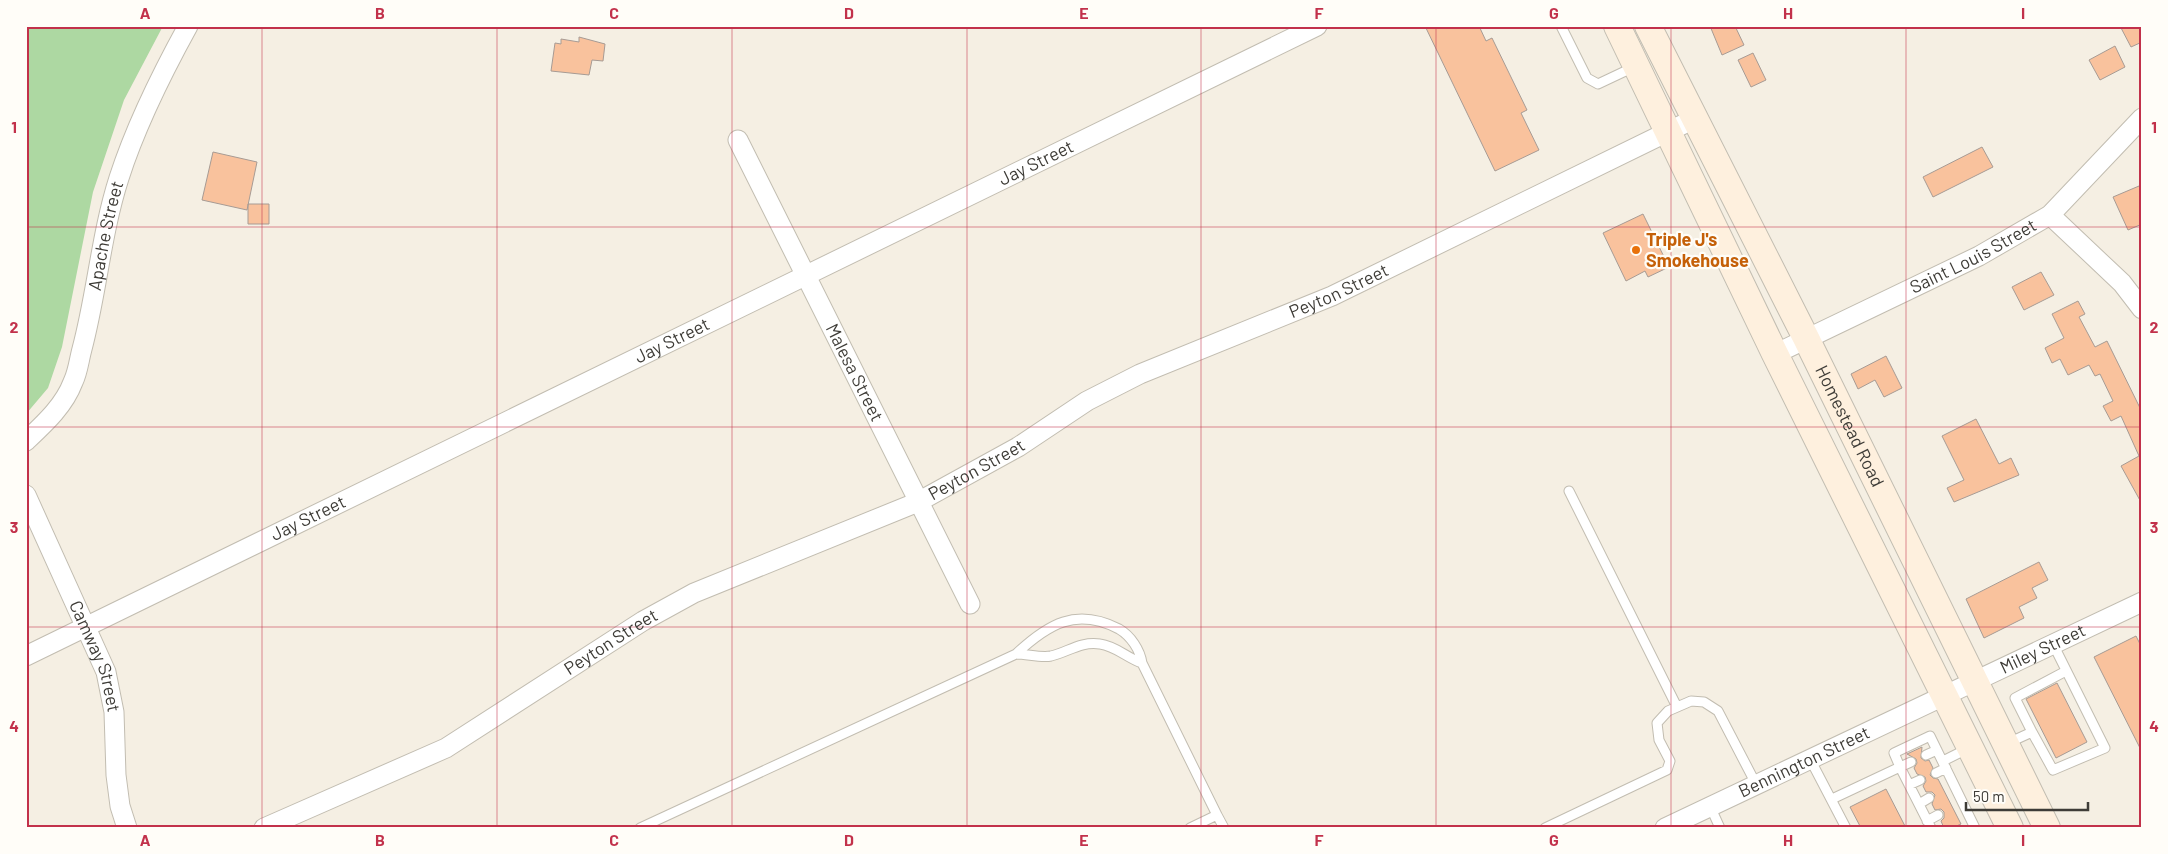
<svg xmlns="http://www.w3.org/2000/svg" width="2168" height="854" font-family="Barlow,sans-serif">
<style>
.green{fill:#add8a2}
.building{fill:#f9c29d;stroke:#a79b94}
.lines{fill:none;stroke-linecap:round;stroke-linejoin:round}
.lane-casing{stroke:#c2bdb1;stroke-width:11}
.street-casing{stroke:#c2bdb1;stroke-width:21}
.secondary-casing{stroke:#c2bdb1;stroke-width:28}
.lane{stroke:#fff;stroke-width:9}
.street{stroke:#fff;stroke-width:19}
.secondary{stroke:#fef0de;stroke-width:26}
.grid{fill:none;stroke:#c2314b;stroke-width:1;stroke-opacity:0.55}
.food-dot{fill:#e8710a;stroke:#fffdf8;stroke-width:2}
.labels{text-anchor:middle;stroke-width:4.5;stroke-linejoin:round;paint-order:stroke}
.street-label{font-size:18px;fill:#3e3c37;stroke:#fffdf8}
.food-label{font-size:18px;font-weight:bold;fill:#c56008;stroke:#fffdf8;text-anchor:start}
.neatline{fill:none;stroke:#c2314b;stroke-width:2}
.grid-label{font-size:16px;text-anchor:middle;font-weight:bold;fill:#c2314b}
</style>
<rect width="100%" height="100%" fill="#f5efe3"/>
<path class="green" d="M26 26H163L124 100 93 192 62 347 48 388 26 414Z"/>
<path class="building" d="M1425 26H1479L1486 41 1492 38 1527 110 1521 113 1539 150 1495 171Z
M1710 26H1735L1744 45 1722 55Z
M2120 26H2142V42L2131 47Z
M579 37 605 44 603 61 592 60 589 75 551 71 555 43 561 44V39L579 42Z
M2115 46 2125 67 2100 80 2089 60Z
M1753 53 1766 80 1751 87 1738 60Z
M1982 147 1993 167 1933 197 1923 177Z
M213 152 257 162 247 210 202 200Z
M2139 186 2142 193V224L2128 230 2113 197Z
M248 204H269V224H248Z
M1643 214 1669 267 1648 277 1645 271 1626 281 1603 233Z
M2041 272 2054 295 2024 310 2012 287Z
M2078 301 2085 314 2079 317 2095 347 2107 341 2142 412V504L2121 466 2139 456 2121 416 2111 421 2103 406 2113 401 2100 374 2095 376 2089 365 2068 375 2060 359 2052 363 2045 348 2064 338 2052 314Z
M1886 356 1902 388 1884 397 1875 380 1858 389 1851 374Z
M1976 419 1999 464 2011 458 2019 475 1954 502 1947 488 1964 480 1942 436Z
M2039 562 2048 580 2032 588 2037 598 2019 607 2024 618 1984 638 1966 599Z
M2136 636 2142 648V752L2094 657Z
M2057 683 2087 742 2056 758 2026 699Z
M1922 747 1921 758 1925 761 1929 760 1933 768 1930 775 1933 778 1938 779 1961 824 1952 828H1944L1941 821 1944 818V812L1941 809 1935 810 1932 804 1935 795 1932 792H1926L1923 786 1926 781 1925 777 1917 774 1914 768 1917 763 1916 759 1907 754Z
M1886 789 1906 828H1861L1850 807Z"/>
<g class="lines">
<defs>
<path id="lane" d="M1561 26 1587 78 1598 84 1634 67
M1569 491 1677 707
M1142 663 1217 815
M2032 732 2015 698 2066 671
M2008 743 2032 732 2053 770 2105 748 2053 644
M1926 755 1937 750
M1810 759 1846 828
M1943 761 1969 748
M1911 762 1900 767 1894 753 1930 736 1975 828
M1936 773 1946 768
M1909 785 1920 780
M1832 799 1900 767 1931 828
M1919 804 1929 798
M1710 806 1720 828
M1927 821 1938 815
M640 828 1016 654C1048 624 1076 607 1119 629 1131 636 1140 650 1142 663 1127 658 1116 646 1100 644 1081 641 1068 652 1051 656 1041 658 1027 654 1016 654
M1190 828 1217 815 1224 828
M1545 828 1667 770 1670 761 1659 740 1657 723 1668 711 1691 701 1704 702 1718 711 1756 784"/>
<g id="street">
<path id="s1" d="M738 140 970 604"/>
<path d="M2050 215 2122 283 2142 309"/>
<path id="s2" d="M1775 354 1979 256 2050 215 2142 118"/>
<path id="s3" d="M26 441C44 424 64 406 73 382 78 372 79 360 82 349 97 293 101 234 119 178 136 125 161 75 188 26"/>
<path id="s4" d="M26 495 106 672 114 712 116 775 120 806 127 828"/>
<path id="s5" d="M26 656 1317 26"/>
<path id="s6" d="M264 828 446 748 643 621 694 593 918 502 1018 447 1087 401 1140 374 1332 296 1694 119"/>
<path id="s7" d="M1665 828 2142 602"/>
</g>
<g id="secondary">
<path d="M1617 26 1775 354 2010 828"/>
<path id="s8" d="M1648 26 1806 338 2047 828"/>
</g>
</defs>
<use href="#lane" class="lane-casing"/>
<use href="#street" class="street-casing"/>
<use href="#secondary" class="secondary-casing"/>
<use href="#lane" class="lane"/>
<use href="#street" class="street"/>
<use href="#secondary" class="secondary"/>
</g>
<path class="grid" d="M262 26V828M497 26V828M732 26V828M967 26V828M1201 26V828M1436 26V828M1671 26V828M1906 26V828M26 227H2142M26 427H2142M26 627H2142"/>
<circle class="food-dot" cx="1636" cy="250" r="5"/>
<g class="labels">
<g class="street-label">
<text dy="6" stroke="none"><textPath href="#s5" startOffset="1124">Jay Street</textPath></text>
<text dy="6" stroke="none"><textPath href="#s3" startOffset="226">Apache Street</textPath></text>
<text dy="6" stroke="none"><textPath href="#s2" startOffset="221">Saint Louis Street</textPath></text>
<text dy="6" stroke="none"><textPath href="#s6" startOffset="1205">Peyton Street</textPath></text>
<text dy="6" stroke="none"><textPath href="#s5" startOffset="719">Jay Street</textPath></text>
<text dy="6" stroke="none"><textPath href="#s1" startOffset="260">Malesa Street</textPath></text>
<text dy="6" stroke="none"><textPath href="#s8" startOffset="448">Homestead Road</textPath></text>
<text dy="6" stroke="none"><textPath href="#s6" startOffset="800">Peyton Street</textPath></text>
<text dy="6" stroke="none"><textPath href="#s5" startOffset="314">Jay Street</textPath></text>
<text dy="6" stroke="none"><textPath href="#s6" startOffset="395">Peyton Street</textPath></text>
<text dy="6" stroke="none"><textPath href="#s7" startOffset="418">Miley Street</textPath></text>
<text dy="6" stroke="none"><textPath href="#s4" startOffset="176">Camway Street</textPath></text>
<text dy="6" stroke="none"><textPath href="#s7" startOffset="154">Bennington Street</textPath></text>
</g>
<g class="food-label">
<text x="1646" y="246">Triple J's<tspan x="1646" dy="21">Smokehouse</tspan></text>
</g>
</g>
<rect width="2168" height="854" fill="none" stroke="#fffdf8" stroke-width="55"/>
<path d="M1966 802v8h122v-8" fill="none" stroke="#3e3c37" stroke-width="2.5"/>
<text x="1973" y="802" font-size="15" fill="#3e3c37" stroke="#fffdf8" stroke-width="4" paint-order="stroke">50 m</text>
<rect x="28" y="28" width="2112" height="798" class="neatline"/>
<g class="grid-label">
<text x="145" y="19">A</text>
<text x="380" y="19">B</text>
<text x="614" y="19">C</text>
<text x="849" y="19">D</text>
<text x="1084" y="19">E</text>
<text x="1319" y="19">F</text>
<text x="1554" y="19">G</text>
<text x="1788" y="19">H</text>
<text x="2023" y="19">I</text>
<text x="14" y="133">1</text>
<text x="2154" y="133">1</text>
<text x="14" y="333">2</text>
<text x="2154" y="333">2</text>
<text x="14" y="533">3</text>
<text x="2154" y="533">3</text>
<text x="14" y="732">4</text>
<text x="2154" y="732">4</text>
<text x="145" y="846">A</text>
<text x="380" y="846">B</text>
<text x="614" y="846">C</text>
<text x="849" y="846">D</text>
<text x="1084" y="846">E</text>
<text x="1319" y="846">F</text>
<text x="1554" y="846">G</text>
<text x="1788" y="846">H</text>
<text x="2023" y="846">I</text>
</g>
</svg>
